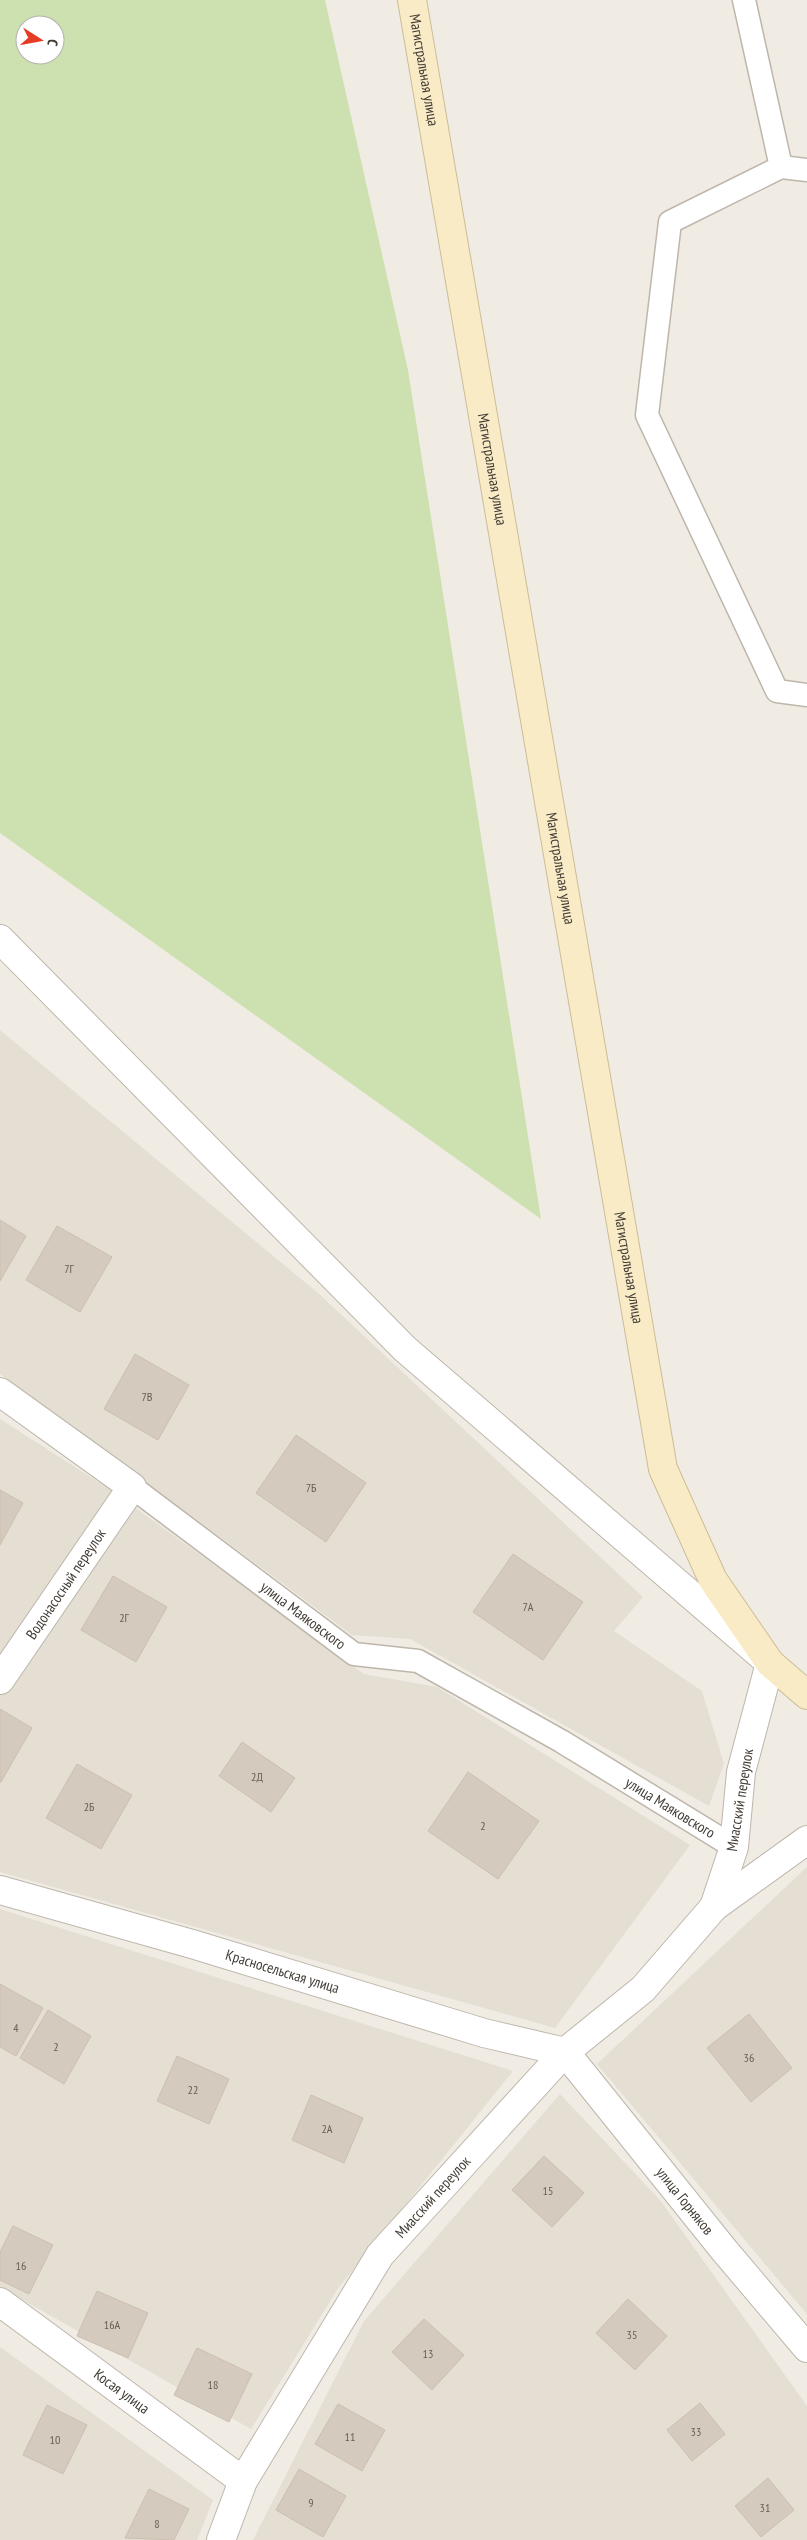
<svg xmlns="http://www.w3.org/2000/svg" width="807" height="2540" font-family="'PT Sans Narrow',sans-serif">
<style>
.residential{fill:#e4ded3}
.green{fill:#cde1b0;fill-rule:evenodd}
.building{fill:#d4cabe;stroke:#cbbfaf}
.lines{fill:none;stroke-linecap:round;stroke-linejoin:round}
.lane-casing{stroke:#beb6ab;stroke-width:25}
.street-casing{stroke:#beb6ab;stroke-width:30}
.secondary-casing{stroke:#ccbd97;stroke-width:30}
.lane{stroke:#fff;stroke-width:22}
.street{stroke:#fff;stroke-width:28}
.secondary{stroke:#f9ebc6;stroke-width:28}
.labels{text-anchor:middle;stroke-width:4;stroke-linejoin:round;paint-order:stroke}
.number-label{font-size:12px;fill:#666057}
.street-label{font-size:15px;fill:#423c35;stroke:#fff}
</style>
<rect width="100%" height="100%" fill="#f0ece4"/>
<path class="residential" d="M0 1030 318 1293 643 1597 614 1631 702 1691 724 1764 709 1806 410 1639 352 1635 0 1374Z
M0 1419 111 1490 364 1674 437 1687 690 1845 555 2028 0 1872Z
M807 1867V2314L597 2064Z
M0 1909 513 2071 339 2287 251 2429 0 2287Z
M560 2094 660 2200 807 2406V2540H253L364 2321Z
M0 2347 213 2500 197 2540H0Z"/>
<path class="green" d="M0 0H325L408 370 541 1219 0 833ZM25 25H55V55H25Z"/>
<path class="building" d="M0 1220 26 1236 0 1281Z
M57 1226 112 1257 80 1312 26 1280Z
M135 1354 189 1385 158 1440 104 1409Z
M296 1435 366 1483 326 1542 256 1493Z
M0 1490 23 1503 0 1545Z
M513 1554 583 1602 543 1660 473 1612Z
M113 1576 167 1607 136 1662 81 1630Z
M0 1709 32 1728 1 1782H0Z
M242 1742 295 1778 271 1812 219 1776Z
M77 1764 132 1795 101 1849 46 1818Z
M468 1772 539 1821 498 1879 428 1831Z
M0 1984 43 2008 16 2056 0 2047Z
M48 2010 91 2036 64 2084 20 2058Z
M749 2014 792 2068 751 2102 707 2048Z
M177 2056 229 2079 209 2124 157 2101Z
M311 2095 363 2118 344 2163 292 2140Z
M544 2156 584 2193 552 2227 512 2190Z
M13 2226 53 2245 29 2294 0 2280V2252Z
M97 2291 148 2313 128 2358 77 2336Z
M628 2299 667 2336 635 2370 596 2333Z
M424 2319 464 2355 432 2390 392 2352Z
M197 2348 252 2374 229 2422 174 2395Z
M700 2403 725 2434 692 2461 667 2430Z
M338 2404 385 2430 362 2471 315 2444Z
M47 2405 87 2425 63 2474 23 2455Z
M299 2469 346 2496 323 2537 276 2510Z
M768 2478 794 2510 761 2537 735 2506Z
M149 2489 189 2509 174 2540 125 2538Z"/>
<g class="lines">
<defs>
<g id="lane">
<path d="M744 0 781 167"/>
<path d="M807 170 781 167 670 222 647 415 777 691 807 695"/>
<path id="s1" d="M132 1487 354 1654 418 1661 561 1741 734 1847"/>
</g>
<g id="street">
<path d="M0 939 405 1349 770 1663 741 1772 734 1847 714 1907 643 1989 565 2052 380 2255 243 2481 221 2540"/>
<path d="M0 1392 132 1487 0 1680"/>
<path id="s2" d="M0 1890 192 1944 484 2033 565 2052"/>
<path d="M714 1907 807 1840"/>
<path id="s3" d="M565 2052 724 2250 807 2348"/>
<path id="s4" d="M0 2302 243 2481"/>
</g>
<g id="secondary">
<path id="s5" d="M412 0 663 1469 713 1580 770 1663 807 1695"/>
</g>
</defs>
<use href="#lane" class="lane-casing"/>
<use href="#street" class="street-casing"/>
<use href="#secondary" class="secondary-casing"/>
<use href="#lane" class="lane"/>
<use href="#street" class="street"/>
<use href="#secondary" class="secondary"/>
</g>
<g class="labels">
<g class="number-label">
<text x="69" y="1273">7Г</text>
<text x="147" y="1401">7В</text>
<text x="311" y="1492">7Б</text>
<text x="528" y="1611">7А</text>
<text x="124" y="1622">2Г</text>
<text x="257" y="1781">2Д</text>
<text x="89" y="1811">2Б</text>
<text x="483" y="1830">2</text>
<text x="16" y="2032">4</text>
<text x="56" y="2051">2</text>
<text x="749" y="2062">36</text>
<text x="193" y="2094">22</text>
<text x="327" y="2133">2А</text>
<text x="548" y="2195">15</text>
<text x="21" y="2270">16</text>
<text x="112" y="2329">16А</text>
<text x="632" y="2339">35</text>
<text x="428" y="2358">13</text>
<text x="213" y="2389">18</text>
<text x="696" y="2436">33</text>
<text x="350" y="2441">11</text>
<text x="55" y="2444">10</text>
<text x="311" y="2507">9</text>
<text x="765" y="2512">31</text>
<text x="157" y="2528">8</text>
</g>
<g class="street-label">
<text dy="5" stroke="none"><textPath href="#s5" startOffset="71">Магистральная улица</textPath></text>
<text dy="5" stroke="none"><textPath href="#s5" startOffset="476">Магистральная улица</textPath></text>
<text dy="5" stroke="none"><textPath href="#s5" startOffset="881">Магистральная улица</textPath></text>
<text dy="5" stroke="none"><textPath href="#s5" startOffset="1286">Магистральная улица</textPath></text>
<text transform="translate(66 1584) rotate(-56)" y="5">Водонасосный переулок</text>
<text dy="5" stroke="none"><textPath href="#s1" startOffset="214">улица Маяковского</textPath></text>
<text transform="translate(740 1800) rotate(-81)" y="5">Миасский переулок</text>
<text dy="5" stroke="none"><textPath href="#s1" startOffset="634">улица Маяковского</textPath></text>
<text dy="5" stroke="none"><textPath href="#s2" startOffset="294">Красносельская улица</textPath></text>
<text transform="translate(433 2197) rotate(-48)" y="5">Миасский переулок</text>
<text dy="5" stroke="none"><textPath href="#s3" startOffset="191">улица Горняков</textPath></text>
<text dy="5" stroke="none"><textPath href="#s4" startOffset="151">Косая улица</textPath></text>
</g>
</g>
<g transform="translate(40 40) rotate(101)"><circle r="24" fill="#ffffff" stroke="#b3b1ae"/>
<path d="M0-4L9 19L0 12L-9 19Z" fill="#e63c26"/>
<text y="-8" font-size="14" font-weight="bold" text-anchor="middle" fill="#423c35">С</text>
</g>
</svg>
